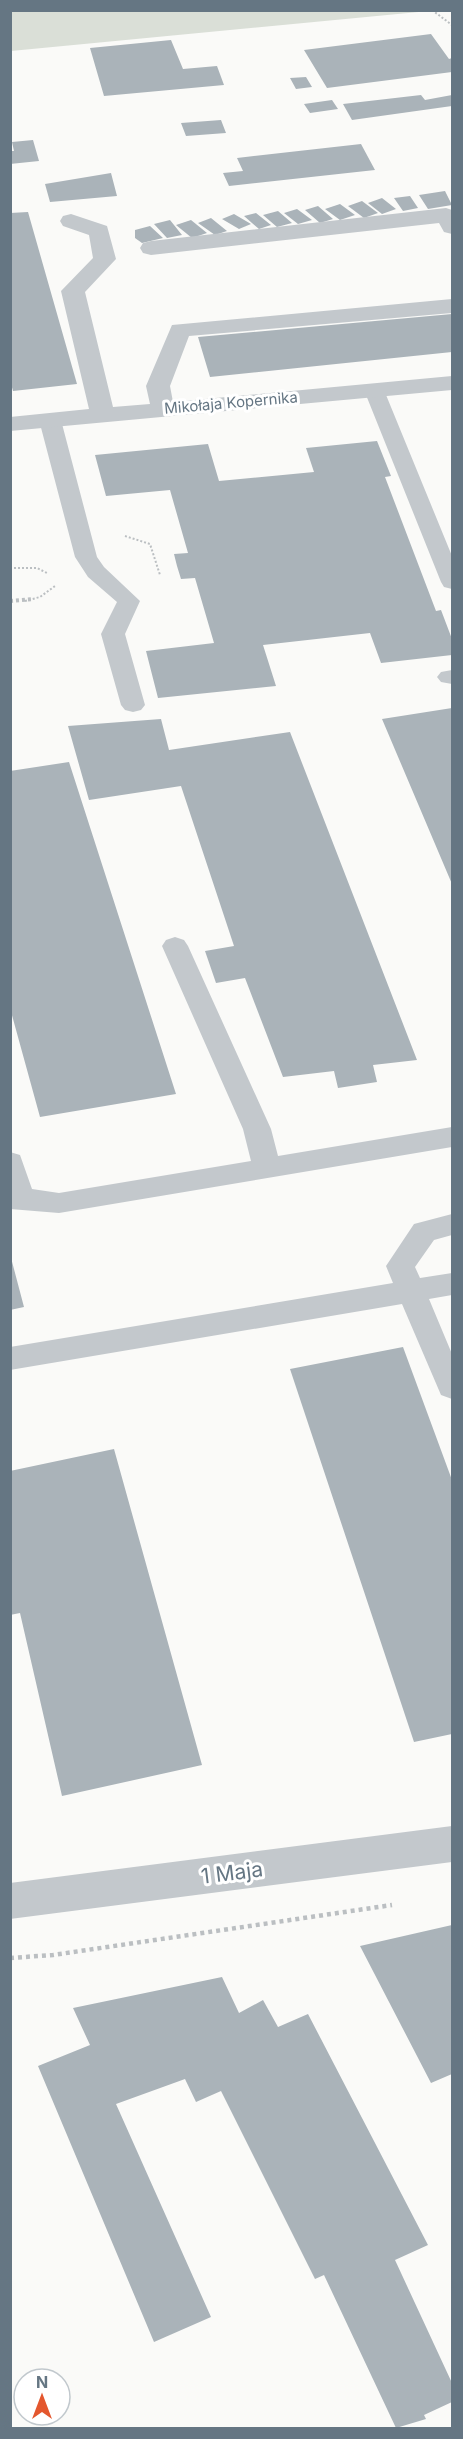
<svg xmlns="http://www.w3.org/2000/svg" width="463" height="2439" font-family="Inter,sans-serif">
<style>
.green{fill:#dadfd7}
.building{fill:#aab3b9}
.lines{fill:none;stroke-linecap:round;stroke-linejoin:round}
.path-far2{stroke:#bbbfc2;stroke-width:2;stroke-dasharray:2 2;stroke-linecap:butt}
.path-far1{stroke:#bbbfc2;stroke-width:4;stroke-dasharray:3 3;stroke-linecap:butt}
.path{stroke:#bbbfc2;stroke-width:4.5;stroke-dasharray:4 4;stroke-linecap:butt}
.lane{fill:#c3c8cc;fill-rule:evenodd}
.street{fill:#c3c8cc;fill-rule:evenodd}
.labels{text-anchor:middle;stroke-width:6;stroke-linejoin:round;paint-order:stroke}
.far-street-label{font-size:15px;fill:#657683;stroke:#fff}
.near-street-label{font-size:21px;fill:#657683;stroke:#fff}
</style>
<rect width="100%" height="100%" fill="#fafaf8"/>
<path class="green" d="M11 10H429V11L11 51Z"/>
<path class="building" d="M431 34 449 59 452 58V72L327 88 304 50Z
M171 40 183 69 217 66 224 85 104 96 90 48Z
M306 77 312 87 296 89 290 78Z
M421 95 425 100 452 95V106L352 120 343 104Z
M332 100 338 109 310 113 304 104Z
M221 120 226 133 186 136 181 123Z
M33 140 39 161 10 164V151H14L12 142Z
M361 144 375 170 229 186 223 173 243 171 237 158Z
M111 173 117 196 50 202 45 184Z
M445 191 452 205 428 209 419 195Z
M410 196 418 208 403 211 394 198Z
M382 198 396 209 382 214 368 203Z
M362 201 378 213 364 218 348 206Z
M340 204 355 215 340 220 325 209Z
M318 206 333 219 320 223 305 210Z
M297 209 312 220 298 224 284 213Z
M278 211 292 223 277 227 263 215Z
M28 212 77 384 13 391 10 380V213Z
M256 213 271 225 259 229 244 216Z
M234 214 251 224 239 229 222 219Z
M211 218 227 231 215 235 198 223Z
M170 220 182 235 167 238 154 224Z
M191 220 207 233 192 238 176 225Z
M150 226 163 238 142 243 135 238V230Z
M452 314V352L210 377 198 337Z
M377 441 391 476 385 477 436 611 441 610 452 639V655L381 663 370 633 263 645 276 686 158 698 146 651 214 643 195 578 181 579 177 566 174 554 188 553 170 490 106 496 95 455 208 444 219 481 314 472 306 448Z
M452 708V884L382 719Z
M161 719 169 750 290 732 417 1060 373 1065 377 1082 338 1088 334 1071 283 1077 245 978 216 983 205 951 234 946 181 786 89 800 68 726Z
M69 762 176 1094 40 1117 10 1008V771Z
M10 1254 24 1307 10 1310Z
M403 1347 452 1480V1734L414 1742 290 1369Z
M114 1449 202 1765 62 1796 20 1613 10 1615V1471Z
M452 1925V2074L431 2083 360 1946Z
M222 1977 239 2013 263 2000 278 2027 308 2014 428 2245 395 2260 452 2383V2402L424 2415 426 2419 396 2428 324 2275 315 2279 221 2091 196 2102 185 2079 116 2104 211 2317 154 2342 38 2066 90 2045 73 2008Z"/>
<g class="lines">
<path class="path-far2" d="M432 10 452 25
M125 536 150 544 160 575
M10 568H37L47 573
M25 601 40 597 55 586"/>
<path class="path-far1" d="M10 601 33 599"/>
<path class="path" d="M10 1958 53 1955 392 1905"/>
<path class="lane" d="M374 384 381 386 384 390 452 556V589L444 587 441 582 364 390 367 386Z
M50 414 57 416 61 420 97 557 104 567 140 601 125 634 145 705 141 710 133 712 125 710 121 705 101 634 117 602 88 577 75 557 39 420 43 416Z
M452 670V684L441 682 437 677 441 672Z
M175 937 184 940 188 946 271 1129 278 1156 452 1127V1147L59 1213 10 1209V1152L20 1155 32 1189 59 1193 251 1161 243 1129 162 946 166 940Z
M452 1214V1235L434 1240 415 1267 420 1278 452 1273V1295L429 1299 452 1354V1399L441 1395 402 1304 10 1370V1347L393 1283 386 1266 414 1224Z"/>
<path class="street" d="M446 208 452 210V234L444 232 439 223 151 255 143 253 140 248 143 243 151 241Z
M71 214 107 226 116 259 85 292 113 407 150 404 146 386 172 325 452 299V313L189 336 170 386 173 402 452 376V390L10 431V417L89 409 61 291 93 258 89 235 63 226 60 221 63 216Z
M452 1826V1862L10 1919V1883Z"/>
</g>
<g class="labels">
<g class="far-street-label">
<text transform="translate(231 403) rotate(-5)" y="5">Mikołaja Kopernika</text>
</g>
<g class="near-street-label">
<text transform="translate(232 1873) rotate(-7)" y="7">1 Maja</text>
</g>
</g>
<rect width="463" height="2439" fill="none" stroke="#657683" stroke-width="24"/>
<g transform="translate(42 2397)"><circle r="28" fill="#ffffff" stroke="#c1c8cd" stroke-width="1.5"/>
<path d="M0-4.5L10 22L0 15L-10 22Z" fill="#e4572e"/>
<text y="-9" font-size="16" font-weight="bold" text-anchor="middle" fill="#657683">N</text>
</g>
</svg>
